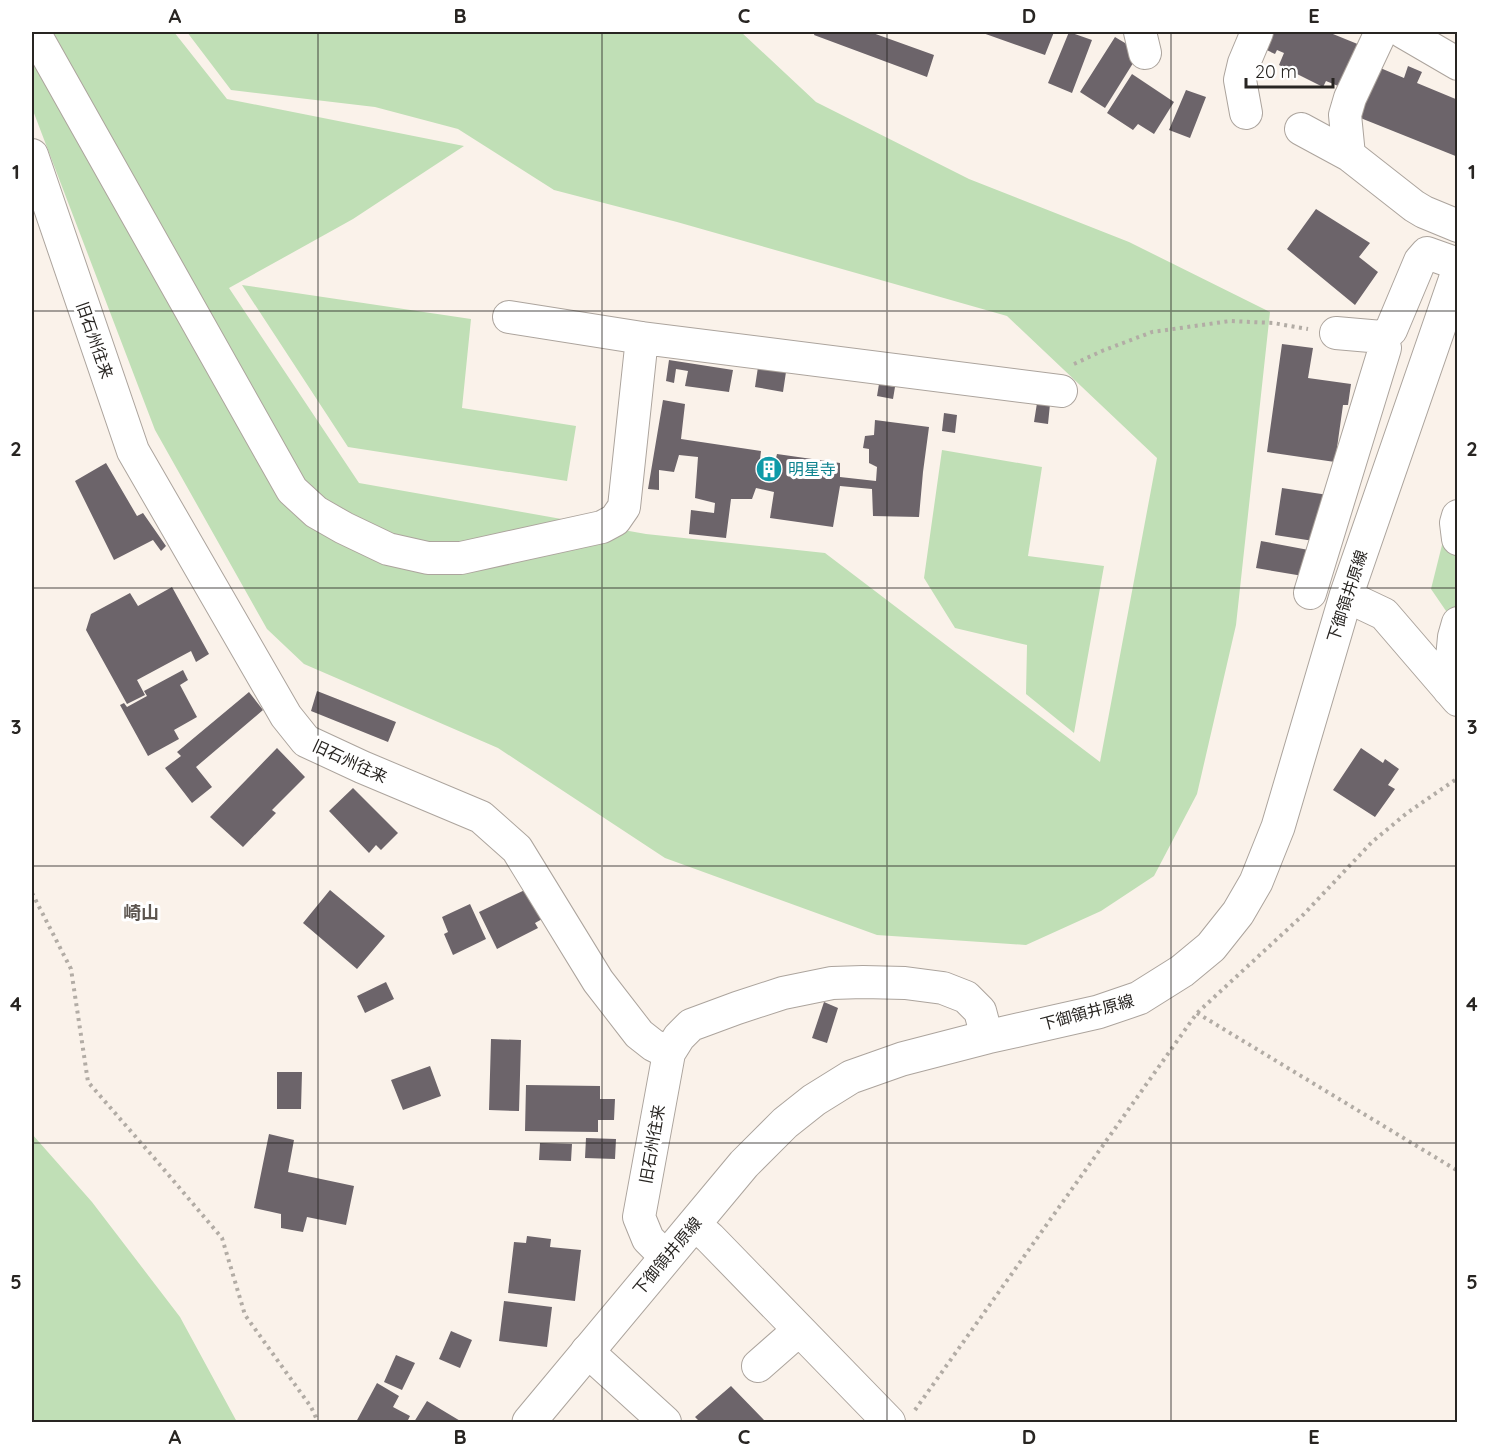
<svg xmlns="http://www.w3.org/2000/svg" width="1489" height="1454" font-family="Quicksand,'Noto Sans JP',sans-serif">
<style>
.green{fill:#c0dfb6}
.building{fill:#6c646a}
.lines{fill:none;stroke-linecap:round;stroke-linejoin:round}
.minor-casing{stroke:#aca49d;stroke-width:34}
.major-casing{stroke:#aca49d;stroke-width:35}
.path{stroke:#b2aca5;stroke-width:4;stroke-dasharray:3 4.5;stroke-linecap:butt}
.minor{stroke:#fff;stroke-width:32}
.major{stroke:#fff;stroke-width:33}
.grid{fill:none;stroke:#282522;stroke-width:1.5;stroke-opacity:0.55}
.labels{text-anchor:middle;stroke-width:6;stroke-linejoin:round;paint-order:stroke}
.street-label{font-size:16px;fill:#282522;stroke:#fff}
.culture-label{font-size:16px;fill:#0d838f;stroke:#fff;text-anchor:start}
.neighbourhood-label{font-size:18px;font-weight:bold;fill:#5c554f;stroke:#fff}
.neatline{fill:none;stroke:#282522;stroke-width:2}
.grid-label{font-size:20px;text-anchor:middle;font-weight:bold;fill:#282522}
</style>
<rect width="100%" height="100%" fill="#faf2ea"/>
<path class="green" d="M32 32H174L227 99 464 146 353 219 229 288 359 483 646 534 825 553 1100 762 1157 458 1007 316 677 222 554 190 458 129 375 107 231 90 187 32H741L816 102 969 179 1129 242 1270 312 1236 625 1197 794 1154 876 1101 911 1026 945 877 935 665 858 498 748 304 664 267 629 155 430 32 108Z
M242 285 471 319 462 408 576 426 567 481 348 447Z
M942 450 1042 467 1028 556 1104 566 1074 733 1026 694 1027 645 955 628 924 578Z
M1457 511V627L1431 589 1448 521Z
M32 1134 92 1202 180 1317 237 1422H32Z"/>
<path class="building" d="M815 32H870L934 55 927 77 814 35Z
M980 32H1054L1045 55Z
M1069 32 1092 40 1072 93 1048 83Z
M1263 32H1328L1360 45 1343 88 1326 81 1323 87 1279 65 1284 53 1277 50 1275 54 1258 46Z
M1115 37 1140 52 1105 108 1080 92Z
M1408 66 1422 72 1417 83 1458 100V157L1358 117 1378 67 1404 78Z
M1132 74 1174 102 1154 134 1138 124 1133 130 1107 113Z
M1186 90 1206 97 1190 138 1169 130Z
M1316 209 1370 243 1359 257 1378 272 1355 305 1287 249Z
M1282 344 1313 348 1308 378 1351 384 1348 405H1343L1335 462 1267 452Z
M669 360 733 370 729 392 685 386 688 371 676 369 674 383 666 381Z
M758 367 786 372 783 392 755 387Z
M879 384 895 387 893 399 877 396Z
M663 400 685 404 681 439 761 451 760 460 775 462 777 454 840 463V477L876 481 877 467 869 463V449L863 448 865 436 874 435 875 420 929 427 923 472 919 517 873 516 872 489 840 486 833 527 770 518 774 492 756 488 752 499H731L726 538 689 534 691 510 714 513 715 503 695 498 698 457 679 455 674 472 659 470V490L648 489Z
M1037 403 1050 404 1048 424 1034 422Z
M944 413 957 415 955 433 942 431Z
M106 463 137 516 143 513 166 546 161 551 153 540 114 560 75 481Z
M1282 488 1328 495 1320 542 1275 535Z
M1261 541 1314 551 1309 577 1256 568Z
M172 587 209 654 196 662 191 651 137 680 145 695 127 704 86 630 91 614 130 593 138 606Z
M183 670 188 680 180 685 197 717 174 730 179 739 148 756 120 705 124 703 127 707 147 696 144 691Z
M317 691 396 722 388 742 311 711Z
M249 692 263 710 196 767 212 787 192 803 165 768 181 756 177 752Z
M277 748 305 777 272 810 276 813 243 847 210 817Z
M1361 748 1383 763 1385 759 1399 769 1388 785 1395 789 1375 817 1333 790Z
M353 788 398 833 381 850 376 845 369 853 329 811Z
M529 888 544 918 535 923 538 928 497 949 479 912Z
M330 890 385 936 357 969 303 923Z
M470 904 486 939 453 955 444 934 448 932 442 917Z
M386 982 394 999 365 1013 357 996Z
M824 1002 838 1008 827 1043 812 1038Z
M491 1039 521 1040 519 1111 489 1110Z
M430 1066 441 1096 403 1110 391 1080Z
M277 1072H302L301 1109H277Z
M526 1085 600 1086V1099H615L614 1120H598V1132L525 1131Z
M269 1134 294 1140 288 1172 354 1186 346 1225 307 1217 303 1232 281 1228V1214L254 1208Z
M586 1138 616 1139 615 1159 585 1158Z
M540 1143 572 1144 571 1161 539 1160Z
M527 1236 551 1239 550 1247 581 1250 575 1301 508 1293 514 1242 526 1243Z
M504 1301 552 1307 547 1347 499 1341Z
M451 1331 472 1340 460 1368 439 1359Z
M396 1355 415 1363 402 1390 384 1382Z
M377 1383 399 1396 393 1407 410 1416 407 1422H356Z
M731 1386 766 1422H700L695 1417Z
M427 1401 462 1422H414Z"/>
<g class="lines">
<defs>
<path id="minor" d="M34 32 292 490 316 512 344 528 388 549 428 558H461L602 527 615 520 624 507 642 338
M1140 32 1145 53
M1403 32 1458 64
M1246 113 1240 80 1244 63 1257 32
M1301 129 1349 155 1414 206 1424 212 1458 226
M32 155 133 451 286 716 306 741 362 767 481 817 517 849 598 981 639 1034 653 1045 669 1053
M1349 155 1345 115 1350 98 1381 32
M509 317 642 338 1061 391
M1336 333 1382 337 1391 330 1420 261 1427 253 1458 264
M1458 516 1456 523 1458 539
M1310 593 1385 348 1382 337
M1346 596 1384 614 1458 700
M1449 690 1454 637 1458 623
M694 1224 710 1238 889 1422
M666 1257 648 1239 639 1217 669 1053 679 1037 691 1025 737 1008 783 993 832 983 863 982 905 983 943 988 966 997 980 1011 987 1037
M587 1351 665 1422
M758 1366 799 1330"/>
<path id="major" d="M529 1422 744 1164 785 1123 814 1100 851 1077 902 1059 987 1037 1098 1012 1139 998 1182 971 1211 947 1238 913 1256 882 1278 827 1346 596 1458 272"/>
</defs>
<use href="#minor" class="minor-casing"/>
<use href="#major" class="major-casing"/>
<path class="path" d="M1074 364 1102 351 1152 332 1230 321 1273 323 1308 329
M32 893 71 969 88 1082 155 1159 222 1238 245 1315 311 1407 318 1422
M1197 1013 1458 1171
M915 1410 1197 1013 1303 915 1372 842 1407 813 1458 778"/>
<use href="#minor" class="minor"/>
<use href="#major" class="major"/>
</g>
<path class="grid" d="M318 32V1422M602 32V1422M887 32V1422M1171 32V1422M32 311H1458M32 588H1458M32 866H1458M32 1143H1458"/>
<defs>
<symbol id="building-disc" viewBox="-11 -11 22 22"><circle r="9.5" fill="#0f9aa8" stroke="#fff"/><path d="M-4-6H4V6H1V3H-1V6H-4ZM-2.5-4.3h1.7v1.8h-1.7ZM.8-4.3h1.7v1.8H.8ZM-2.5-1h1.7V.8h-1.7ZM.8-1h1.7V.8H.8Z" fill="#fff"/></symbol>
</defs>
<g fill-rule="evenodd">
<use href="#building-disc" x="754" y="454" width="30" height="30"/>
</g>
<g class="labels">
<g class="street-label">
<text transform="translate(95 340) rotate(71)" y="6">旧石州往来</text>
<text transform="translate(1347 596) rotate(-72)" y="6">下御領井原線</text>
<text transform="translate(350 761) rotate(25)" y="6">旧石州往来</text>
<text transform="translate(1087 1012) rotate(-15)" y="6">下御領井原線</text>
<text transform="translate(652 1144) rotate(-80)" y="6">旧石州往来</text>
<text transform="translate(667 1256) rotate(-50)" y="6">下御領井原線</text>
</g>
<g class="culture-label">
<text x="788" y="475">明星寺</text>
</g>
<g class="neighbourhood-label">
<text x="141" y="919">崎山</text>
</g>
</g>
<rect width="1489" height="1454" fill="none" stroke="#ffffff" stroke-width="66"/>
<path d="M1246 78v9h87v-9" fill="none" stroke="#282522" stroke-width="3"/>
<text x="1255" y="78" font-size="18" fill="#282522" stroke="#ffffff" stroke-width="4.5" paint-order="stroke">20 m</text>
<rect x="33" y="33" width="1423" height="1388" class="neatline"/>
<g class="grid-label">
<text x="175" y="23">A</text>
<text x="460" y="23">B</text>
<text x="744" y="23">C</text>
<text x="1029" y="23">D</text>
<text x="1314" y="23">E</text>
<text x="16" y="179">1</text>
<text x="1472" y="179">1</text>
<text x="16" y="456">2</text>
<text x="1472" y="456">2</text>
<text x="16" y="734">3</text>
<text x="1472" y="734">3</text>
<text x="16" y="1011">4</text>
<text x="1472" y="1011">4</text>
<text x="16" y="1289">5</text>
<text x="1472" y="1289">5</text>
<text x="175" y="1444">A</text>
<text x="460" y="1444">B</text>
<text x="744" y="1444">C</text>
<text x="1029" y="1444">D</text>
<text x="1314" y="1444">E</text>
</g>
</svg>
